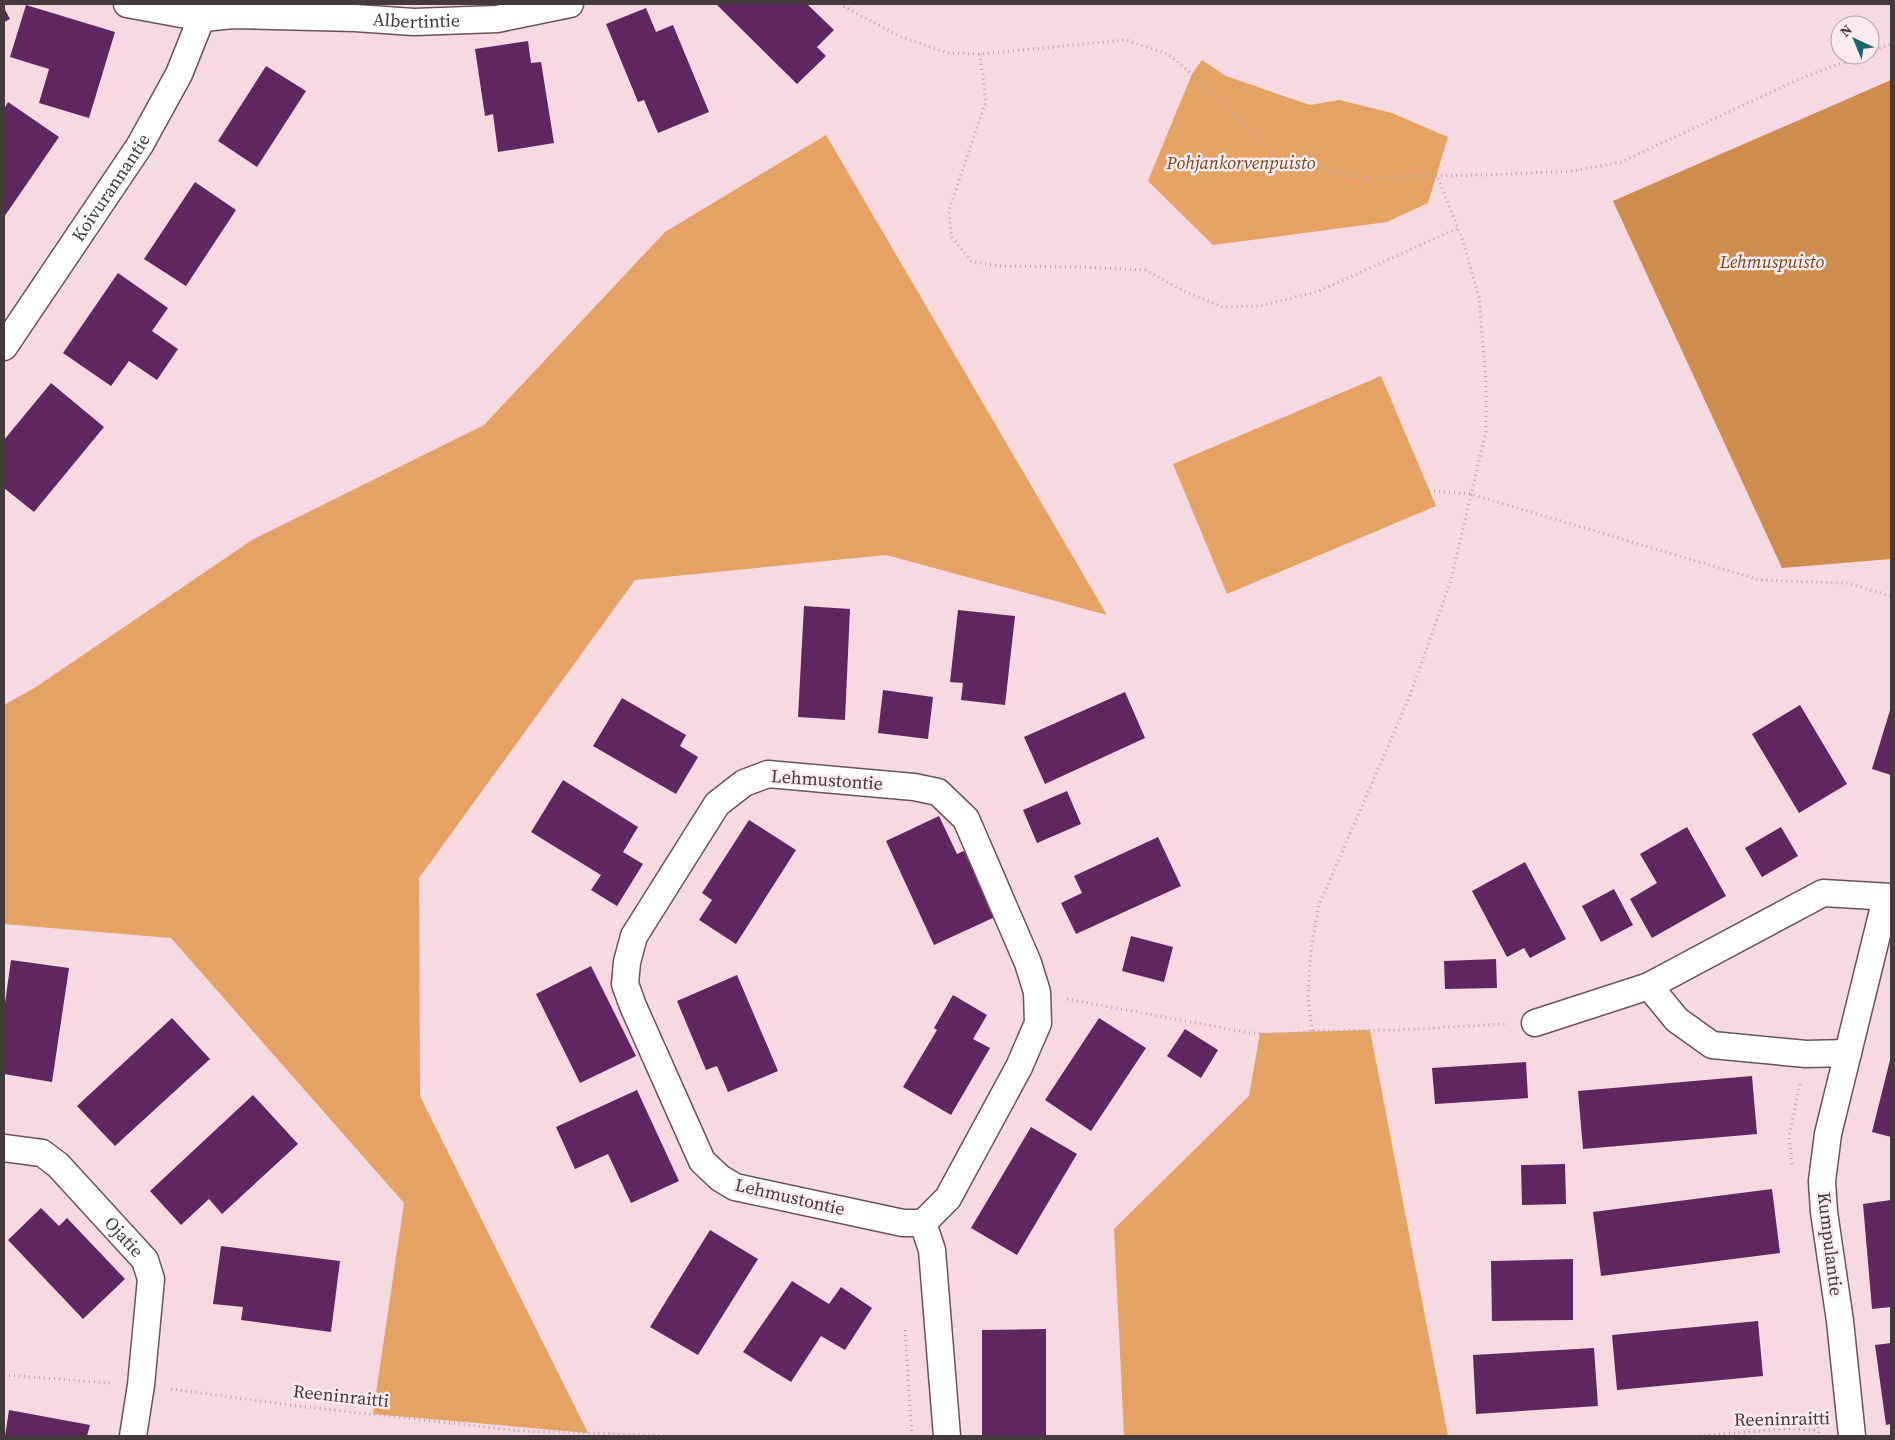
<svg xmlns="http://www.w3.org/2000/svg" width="1895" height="1440" font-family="'Source Serif 4',serif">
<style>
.green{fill:#e6a264}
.forest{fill:#d08c4c}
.building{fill:#602660}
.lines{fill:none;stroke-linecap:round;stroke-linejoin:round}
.street-casing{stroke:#6a535a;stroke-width:29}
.path{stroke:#b9a2a9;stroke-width:3;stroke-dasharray:1 4;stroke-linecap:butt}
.street{stroke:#fff;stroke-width:26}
.labels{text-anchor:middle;stroke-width:5;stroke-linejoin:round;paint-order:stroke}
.street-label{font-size:18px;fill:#44393d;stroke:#fbeaef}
.park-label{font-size:18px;font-style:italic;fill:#764818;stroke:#fbeaef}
</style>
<rect width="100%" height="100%" fill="#f6d9e1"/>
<path class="green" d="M1202 60 1226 76 1310 105 1339 100 1392 113 1448 137 1428 203 1387 222 1213 245 1148 181 1192 74Z
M826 135 1107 615 886 555 635 580 419 878 420 1096 588 1433 373 1414 404 1203 171 938 4 924V705L36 687 252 540 484 425 665 232Z
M1381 376 1436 506 1227 594 1173 464Z
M1370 1030 1448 1436H1124L1114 1229 1249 1096 1260 1033Z"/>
<path class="forest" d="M1891 80V559L1782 568 1613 201Z"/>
<path class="building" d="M716 4H807L834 30 817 47 826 56 797 84Z
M26 5 115 32 89 118 39 103 49 69 10 57Z
M4 8 10 19 4 22Z
M646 8 656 32 673 25 709 112 658 133 644 100 638 102 606 24Z
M528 41 531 63 541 62 554 143 498 152 493 114 485 116 475 49Z
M266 66 306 91 257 167 218 141Z
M8 102 59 137 4 217V109Z
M195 182 236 210 186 286 144 259Z
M118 273 168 308 152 331 178 349 157 380 129 361 111 386 63 353Z
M51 383 104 427 34 512 4 488V440Z
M804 606 850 609 845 720 798 717Z
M958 610 1015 616 1005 705 961 700 963 683 950 682Z
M883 690 933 697 928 739 878 733Z
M1125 692 1145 738 1045 784 1024 737Z
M622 698 686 735 680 746 698 757 676 794 593 746Z
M1800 705 1847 784 1799 813 1752 734Z
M1891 707V775L1872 769Z
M563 780 638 827 623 852 643 864 617 906 591 890 601 875 531 832Z
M1067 791 1081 824 1037 843 1023 810Z
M939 816 957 854 964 851 995 917 934 945 886 841Z
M749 820 796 850 736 944 699 920 712 900 702 893Z
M1687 827 1726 896 1652 938 1630 899 1657 883 1640 854Z
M1781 827 1798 856 1762 877 1745 848Z
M1158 837 1181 886 1076 934 1061 903 1082 893 1074 876Z
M1525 862 1566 939 1530 958 1524 948 1507 957 1472 891Z
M1614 889 1633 925 1601 942 1582 906Z
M1131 936 1173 947 1164 982 1122 971Z
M1496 959 1497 988 1445 989 1444 961Z
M11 960 69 968 52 1082 4 1074V1010Z
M591 966 636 1056 580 1083 536 994Z
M737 975 778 1071 728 1092 717 1066 706 1070 677 1001Z
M953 995 987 1015 973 1039 990 1048 951 1115 903 1087 937 1030 934 1028Z
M172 1018 210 1059 115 1146 77 1106Z
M1099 1018 1146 1048 1091 1131 1045 1100Z
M1185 1029 1218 1050 1201 1078 1167 1056Z
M1891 1056V1137L1872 1132Z
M1526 1062 1528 1098 1435 1104 1432 1068Z
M1752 1076 1757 1134 1583 1149 1578 1091Z
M637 1090 679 1181 631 1203 608 1154 575 1169 556 1127Z
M253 1095 298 1144 222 1214 209 1199 181 1225 150 1191Z
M1031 1127 1077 1154 1017 1255 971 1228Z
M1565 1164 1566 1204 1522 1205 1521 1165Z
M1772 1189 1780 1253 1601 1276 1593 1212Z
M1891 1200V1307L1872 1309 1863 1204Z
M41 1208 59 1226 67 1218 125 1279 83 1319 8 1240Z
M710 1230 758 1259 698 1355 650 1327Z
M221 1246 340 1261 331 1332 241 1320 243 1307 213 1304Z
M1573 1259V1320L1492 1321 1491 1261Z
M792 1281 829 1304 841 1287 872 1308 845 1350 821 1336 791 1382 743 1352Z
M1758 1321 1763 1376 1617 1390 1612 1335Z
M1046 1329V1435L982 1436V1330Z
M1891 1343V1424L1886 1425 1875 1345Z
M1594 1348 1598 1406 1476 1414 1473 1355Z
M9 1410 90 1425 87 1436H5Z"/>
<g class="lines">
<defs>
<g id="street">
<path id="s1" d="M127 4 203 18 233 15 355 18 414 22 497 19 570 4"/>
<path id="s2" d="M4 347 140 145 179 74 207 4"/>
<path d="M768 774 914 787 938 792 966 819 1028 963 1037 992 1038 1023 1019 1067 948 1198 923 1223H903L735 1187 720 1178 702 1161 633 1006 625 984 627 962 634 936 717 804 744 783Z"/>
<path d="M1649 986 1677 1020 1712 1045 1806 1054 1848 1053"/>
<path d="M1535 1023 1649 986 1823 893 1891 897"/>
<path id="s3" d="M4 1148 42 1153 58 1165 145 1260 151 1279 141 1385 133 1436"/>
<path d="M923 1223 932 1250 947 1436"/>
<path d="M1852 1436 1840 1321 1824 1212 1822 1181 1828 1134 1886 898"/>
</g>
</defs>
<use href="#street" class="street-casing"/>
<path class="path" d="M839 4 901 37 948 53 980 54 1126 40 1168 54 1192 74 1284 162 1361 177 1483 175 1572 171 1621 162 1802 78 1863 55
M1870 52 1891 44
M980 54 986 101 949 210 951 236 971 261 998 266 1078 267 1145 270 1186 292 1223 307 1260 306 1319 291 1458 228
M1429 491 1470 494 1760 580 1846 583 1891 596
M1067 999 1250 1033 1280 1035 1312 1031 1396 1030 1505 1024
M1312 1031 1308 998 1311 948 1319 905 1409 698 1451 580 1486 431V381L1479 297 1462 238 1437 176
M1792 1164 1789 1137 1800 1084
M905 1330 912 1436
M4 1375 110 1383
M171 1389 289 1405 521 1431 676 1436
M1817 1417 1819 1436
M1694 1436 1786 1429 1819 1430"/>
<use href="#street" class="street"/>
</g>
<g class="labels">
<g class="street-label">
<text dy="6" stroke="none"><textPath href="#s1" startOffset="291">Albertintie</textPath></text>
<text dy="6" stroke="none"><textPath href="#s2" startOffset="192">Koivurannantie</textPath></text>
<text transform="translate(827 780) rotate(4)" y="6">Lehmustontie</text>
<text transform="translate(790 1197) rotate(13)" y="6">Lehmustontie</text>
<text dy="6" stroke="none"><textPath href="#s3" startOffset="156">Ojatie</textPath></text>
<text transform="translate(1830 1244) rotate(83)" y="6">Kumpulantie</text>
<text transform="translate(341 1396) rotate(6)" y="6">Reeninraitti</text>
<text transform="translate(1782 1419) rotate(-1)" y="6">Reeninraitti</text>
</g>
<g class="park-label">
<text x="1241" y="169">Pohjankorvenpuisto</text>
<text x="1772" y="268">Lehmuspuisto</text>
</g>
</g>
<rect width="1895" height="1440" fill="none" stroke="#44393d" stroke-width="10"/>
<g transform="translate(1855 40) rotate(316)"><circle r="24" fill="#fbeaef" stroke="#b2a3a8"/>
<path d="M0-4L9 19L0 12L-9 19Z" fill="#18666a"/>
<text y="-8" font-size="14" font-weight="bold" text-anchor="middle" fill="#44393d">N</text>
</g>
</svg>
